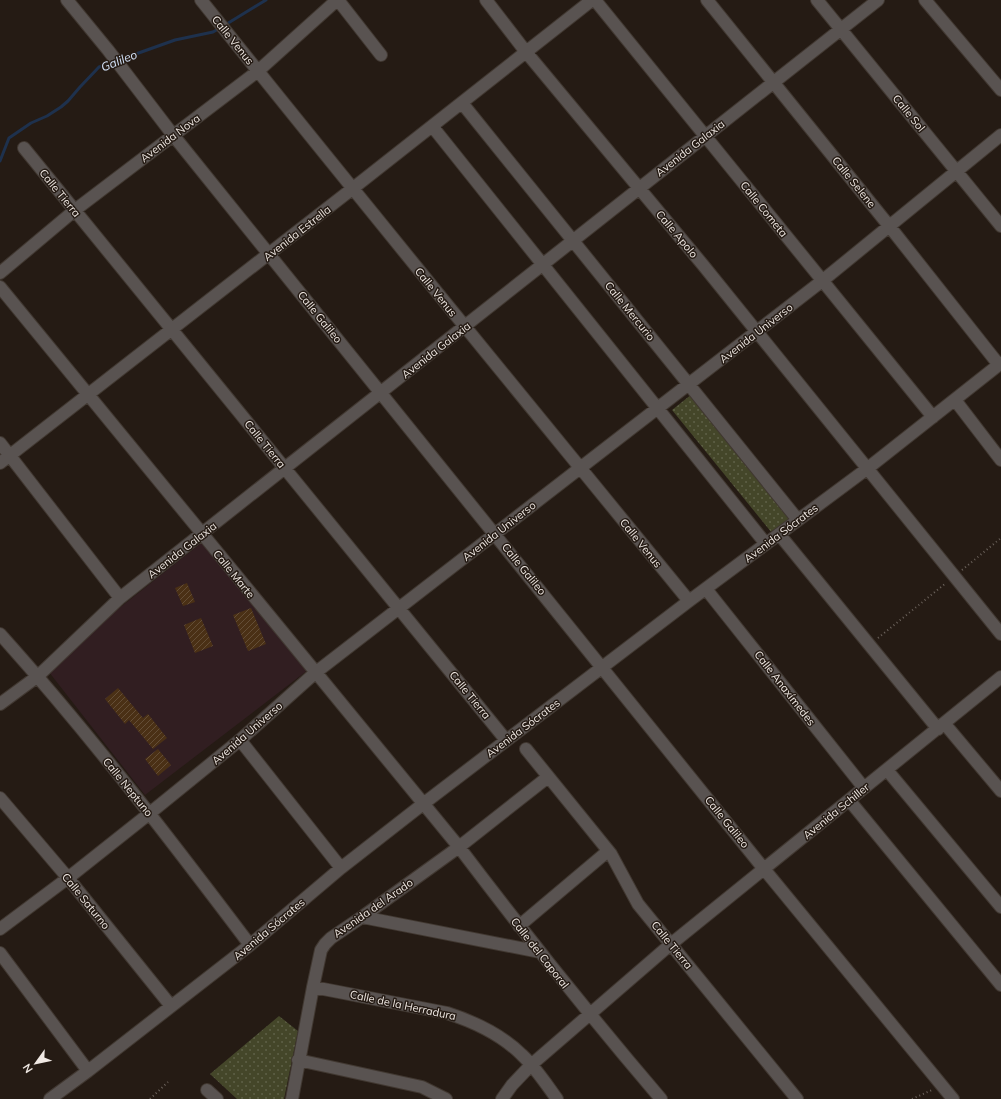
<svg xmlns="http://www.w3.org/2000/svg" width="1001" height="1099" font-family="Mulish,sans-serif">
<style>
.education{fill:#311e21}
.park{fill:url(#park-dots)}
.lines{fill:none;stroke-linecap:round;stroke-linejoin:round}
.stream{stroke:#1e314d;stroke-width:3}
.building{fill:url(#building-hatch)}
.minor-casing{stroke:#413831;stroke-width:14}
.path{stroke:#6b625b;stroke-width:2;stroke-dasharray:1 3;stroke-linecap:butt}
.minor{stroke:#595351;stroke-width:12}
.labels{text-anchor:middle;stroke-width:3;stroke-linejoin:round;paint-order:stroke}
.street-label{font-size:11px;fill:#f0e9e4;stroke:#251b14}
.water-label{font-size:12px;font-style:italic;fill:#d5e4fa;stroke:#251b14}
</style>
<defs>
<pattern id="park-dots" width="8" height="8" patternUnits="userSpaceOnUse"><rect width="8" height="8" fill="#444629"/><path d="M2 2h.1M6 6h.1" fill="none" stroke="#5f6148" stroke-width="1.8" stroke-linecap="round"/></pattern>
<pattern id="building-hatch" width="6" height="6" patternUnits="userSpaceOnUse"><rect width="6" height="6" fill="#4a3015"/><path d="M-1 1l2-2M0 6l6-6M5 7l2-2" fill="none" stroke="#644e37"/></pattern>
</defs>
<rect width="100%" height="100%" fill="#251b14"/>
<path class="education" d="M205 540 308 670 145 795 45 667Z"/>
<path class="park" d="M692 394 792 517 772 533 672 410Z
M279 1016 298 1031 284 1099H237L210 1074Z"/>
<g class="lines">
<path class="stream" d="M225 25 266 0
M119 60 175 40 213 32 220 28
M0 161 9 138 31 123 47 116 61 107 68 101 80 87 99 67 114 62"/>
</g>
<path class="building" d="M187 583 195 602 183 606 175 588Z
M251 608 266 644 248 651 233 615Z
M201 618 213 646 195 653 184 625Z
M118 688 143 718 148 714 167 738 153 749 129 720 125 724 105 699Z
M158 749 171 765 158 776 145 759Z"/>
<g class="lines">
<defs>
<path id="minor" d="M67 0 108 50 173 135 764 869 953 1099
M201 0C362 202 526 401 689 601
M338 0 381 55
M486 0 526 52 703 265 1001 634
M595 0 933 417
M707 0 890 227 999 365
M817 0 1001 226
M925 0 1001 90
M462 103 798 520
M432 126 766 544
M24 148 506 740
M0 273 75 210 258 71 337 0
M0 287 459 847C524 933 591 1017 661 1099
M955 400 1001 460
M0 443 120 598
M0 463 352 189 592 0
M779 534 938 729
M706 589 864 788
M0 634C89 733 170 839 250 945
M0 704 38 676 120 598 878 0
M944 723 1001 791
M240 740 341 868
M526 749 611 854 638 904 797 1099
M887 770 1001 907
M0 798 68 878 171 1006
M849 800 1001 985
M362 917 540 952
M519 926 608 851
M0 929 68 878 150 813 240 740 315 673 822 281 1001 135
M0 953 88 1071
M313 987 447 1013C475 1022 501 1034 522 1055 536 1068 546 1084 557 1099
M298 1060 422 1087 446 1099
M207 1090 217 1099
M50 1099 88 1071 250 945 341 868 423 804 689 601 868 468 1001 363
M292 1099 313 987 321 950 325 944 331 938 362 917 459 847 548 777
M502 1099 512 1085 531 1065 671 944 1001 677"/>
</defs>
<use href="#minor" class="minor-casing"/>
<path class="path" d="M962 570 1001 538
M878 638 946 583
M150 1099 168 1082
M912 1099 932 1090"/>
<use href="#minor" class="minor"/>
</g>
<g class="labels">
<g class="street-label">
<text transform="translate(233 40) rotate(51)" y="4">Calle Venus</text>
<text transform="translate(909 113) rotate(51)" y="4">Calle Sol</text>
<text transform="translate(170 138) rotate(-37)" y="4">Avenida Nova</text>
<text transform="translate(690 148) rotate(-38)" y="4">Avenida Galaxia</text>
<text transform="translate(854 182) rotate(51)" y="4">Calle Selene</text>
<text transform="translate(60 193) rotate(51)" y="4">Calle Tierra</text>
<text transform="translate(764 209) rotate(51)" y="4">Calle Cometa</text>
<text transform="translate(297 233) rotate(-38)" y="4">Avenida Estrella</text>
<text transform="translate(677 234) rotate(50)" y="4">Calle Apolo</text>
<text transform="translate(436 292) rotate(51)" y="4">Calle Venus</text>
<text transform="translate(630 311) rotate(51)" y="4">Calle Mercurio</text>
<text transform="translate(320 317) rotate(51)" y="4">Calle Galileo</text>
<text transform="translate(756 333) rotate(-38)" y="4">Avenida Universo</text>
<text transform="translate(436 350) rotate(-38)" y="4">Avenida Galaxia</text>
<text transform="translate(265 444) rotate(51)" y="4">Calle Tierra</text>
<text transform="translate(499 531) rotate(-38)" y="4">Avenida Universo</text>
<text transform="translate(781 533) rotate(-37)" y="4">Avenida Sócrates</text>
<text transform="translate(641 543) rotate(51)" y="4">Calle Venus</text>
<text transform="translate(182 550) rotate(-38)" y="4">Avenida Galaxia</text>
<text transform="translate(524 569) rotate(51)" y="4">Calle Galileo</text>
<text transform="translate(234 574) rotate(51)" y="4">Calle Marte</text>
<text transform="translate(785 688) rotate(52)" y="4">Calle Anaxímedes</text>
<text transform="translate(470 695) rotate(51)" y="4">Calle Tierra</text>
<text transform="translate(523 728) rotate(-37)" y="4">Avenida Sócrates</text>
<text transform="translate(247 733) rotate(-41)" y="4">Avenida Universo</text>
<text transform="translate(128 787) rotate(51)" y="4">Calle Neptuno</text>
<text transform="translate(836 811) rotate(-39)" y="4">Avenida Schiller</text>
<text transform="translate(727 822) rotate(51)" y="4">Calle Galileo</text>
<text transform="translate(86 901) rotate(51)" y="4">Calle Saturno</text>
<text transform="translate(373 908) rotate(-35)" y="4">Avenida del Arado</text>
<text transform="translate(269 929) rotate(-40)" y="4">Avenida Sócrates</text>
<text transform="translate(672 945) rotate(51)" y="4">Calle Tierra</text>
<text transform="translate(540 953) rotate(52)" y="4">Calle del Caporal</text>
<text transform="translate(403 1005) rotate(12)" y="4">Calle de la Herradura</text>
</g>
<g class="water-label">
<text transform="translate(119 61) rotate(-22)" y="4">Galileo</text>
</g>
</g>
<g transform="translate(36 1063) rotate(237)" stroke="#251b14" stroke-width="3" paint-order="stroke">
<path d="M0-3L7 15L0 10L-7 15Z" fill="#f0e9e4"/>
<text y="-6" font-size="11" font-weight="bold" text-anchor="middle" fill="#f0e9e4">N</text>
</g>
</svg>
